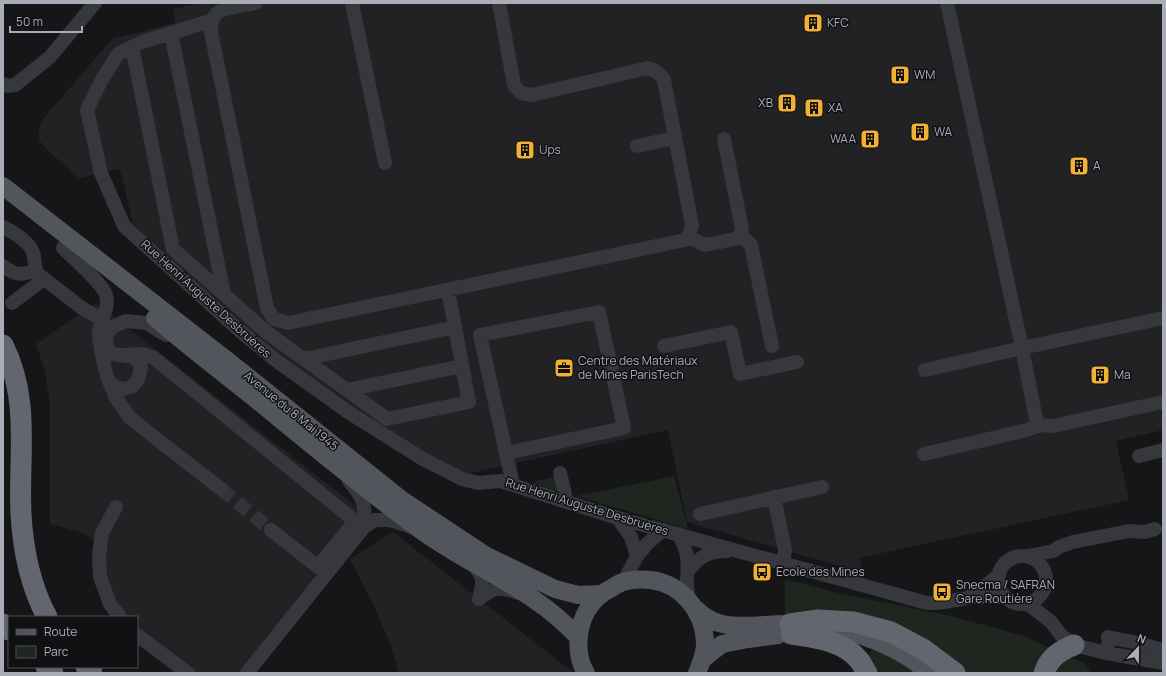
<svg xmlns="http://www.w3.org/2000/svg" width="1166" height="676" font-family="Manrope,sans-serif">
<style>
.built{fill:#222225}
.green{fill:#1e261f}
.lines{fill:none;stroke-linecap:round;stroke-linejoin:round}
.minor-tunnel{stroke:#333438;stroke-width:14;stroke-dasharray:14 7;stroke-linecap:butt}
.minor{stroke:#37383d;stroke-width:14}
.major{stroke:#53555c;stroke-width:18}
.highway{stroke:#63666e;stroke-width:21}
.labels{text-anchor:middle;stroke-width:3;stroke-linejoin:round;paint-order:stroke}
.poi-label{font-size:12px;fill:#a8adb8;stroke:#111113;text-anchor:start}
.street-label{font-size:12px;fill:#a8adb8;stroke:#111113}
</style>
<rect width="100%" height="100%" fill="#161618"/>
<path class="built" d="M200 3H1163V430L1116 441 1129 500 859 558 864 573 687 522 668 430 466 474 422 451 382 427 305 376 257 337 133 224 120 169 79 178 46 149 39 140V129L42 120 112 39 175 23 173 9Z
M96 303 375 521 254 673H174L137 643V617H111L98 592 99 557 96 543 84 533 50 524V402L44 368 36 344Z
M393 532 573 672V673H399L391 646 375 608 350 559Z"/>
<path class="green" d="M674 476 688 529 577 496Z
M553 477 555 478 558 491 534 484 536 481Z
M785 579 834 592 951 616 1024 636 1087 665 1090 673H966L932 646 817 614H785Z
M877 647 916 673H880L870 662 869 652Z"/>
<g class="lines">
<path class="minor-tunnel" d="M221 489 271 530"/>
<path class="minor" d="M256 3C247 5 221 8 216 14 212 19 211 26 211 32L267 308 274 319 288 323 685 240 690 233 692 225 664 80C660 73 655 70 648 68L532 95 521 93 514 85 499 3
M352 3 385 163
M947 3 1022 348 1163 318
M213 20 142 42 118 54 101 81 87 110 101 173 124 226 240 331 274 359 348 412 423 459 462 479 478 483 500 481 618 518 927 603C941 604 953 600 968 598 980 596 993 597 1005 597
M171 33 224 294
M132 47 173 249 265 331 387 419 469 402 448 290
M3 84 8 86 15 85 50 57 95 3
M637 146 675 138
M3 227C12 231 31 243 33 253 36 260 33 267 38 274L82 308 103 320
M740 235 751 245 772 346
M688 237 705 245 735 239 740 235 742 229 724 139
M63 248C73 258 103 284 106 295 110 309 100 318 99 331 98 337 106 377 109 381 117 392 133 391 138 379 140 375 140 370 141 367L135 357 112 354 107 347 106 336 112 327 126 321 146 323 166 335
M3 266C15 275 22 276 35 270
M12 303 44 279
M664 346 731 332 740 374 797 362
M123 355 142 354 154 358 355 521 318 567 271 530
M304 359 455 327
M925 370 1022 348 1036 419 1040 425 1053 426 1163 402
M109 381 116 398 130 418 221 489
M347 390 462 366
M506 453 480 335 599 312 624 428 506 453 513 485
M924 454 1027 430 1040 425
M1139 456 1163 450
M560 473 565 494 563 501
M349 481C364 498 366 505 364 527
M774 497 785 550 783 564
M116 507 102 533 99 556 100 577 110 604 120 617
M700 514 822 487
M618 518 631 537 637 556
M679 534C687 551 689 559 687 578 686 585 688 593 689 600
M998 580a24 24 0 1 1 48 0a24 24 0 1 1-48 0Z
M1029 556 1053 551 1059 547 1073 542 1129 531 1145 532 1155 529
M472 563C484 577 484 581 479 599 494 587 500 586 518 593
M688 571C700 556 709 551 727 551
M624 581 637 556 647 544 663 530
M969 597 988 584 999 575
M1027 603 1051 622 1061 635 1074 645 1106 653 1163 663
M137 635 188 673
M1106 653 1109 642 1108 637 1133 642 1163 650
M247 673 364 527 375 520H390L412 527"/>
<path class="major" d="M3 186 228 361 402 500 485 555 555 589 578 595 601 594
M155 318C190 348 227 376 263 405 314 447 366 490 419 529 472 568 532 587 578 637
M696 609C700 613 705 617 711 620 732 631 766 623 790 624 838 625 892 640 929 673
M703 659 722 644 748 639 778 635
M586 673C578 661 577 643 580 629 584 611 594 597 610 589 614 587 619 583 623 582 632 579 642 579 651 580 681 584 703 610 705 641 706 652 701 663 697 673"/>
<path class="highway" d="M3 345C31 401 18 456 21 514 23 550 30 585 47 617
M3 624 9 630
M790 624 818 620 853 622 891 632 923 649 955 673
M791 634C814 638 842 640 858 659 862 663 864 669 867 673
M46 667 53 673
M86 667 92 673
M1044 673C1049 658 1059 651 1074 645"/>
</g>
<defs>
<symbol id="building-square" viewBox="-11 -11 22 22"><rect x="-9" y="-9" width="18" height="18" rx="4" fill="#f2b134" stroke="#111113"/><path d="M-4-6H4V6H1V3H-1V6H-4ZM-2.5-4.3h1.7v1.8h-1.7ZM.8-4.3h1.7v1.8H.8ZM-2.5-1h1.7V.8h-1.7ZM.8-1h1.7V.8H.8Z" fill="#111"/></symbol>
<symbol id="office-square" viewBox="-11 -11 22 22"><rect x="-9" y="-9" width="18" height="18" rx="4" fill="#f2b134" stroke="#111113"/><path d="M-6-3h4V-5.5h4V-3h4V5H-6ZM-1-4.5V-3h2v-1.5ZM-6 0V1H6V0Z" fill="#111"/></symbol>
<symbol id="bus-square" viewBox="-11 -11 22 22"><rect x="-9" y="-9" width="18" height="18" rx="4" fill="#f2b134" stroke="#111113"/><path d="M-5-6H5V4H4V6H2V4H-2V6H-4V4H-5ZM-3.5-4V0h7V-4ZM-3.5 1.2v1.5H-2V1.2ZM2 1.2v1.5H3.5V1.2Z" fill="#111"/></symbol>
</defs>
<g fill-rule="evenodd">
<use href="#building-square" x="802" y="12" width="22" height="22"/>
<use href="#building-square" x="889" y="64" width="22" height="22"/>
<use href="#building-square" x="776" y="92" width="22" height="22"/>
<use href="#building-square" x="803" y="97" width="22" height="22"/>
<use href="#building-square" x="909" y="121" width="22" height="22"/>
<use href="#building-square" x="859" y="128" width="22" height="22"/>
<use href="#building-square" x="514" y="139" width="22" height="22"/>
<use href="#building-square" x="1068" y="155" width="22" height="22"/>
<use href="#office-square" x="553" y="357" width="22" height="22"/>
<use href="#building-square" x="1089" y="364" width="22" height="22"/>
<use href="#bus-square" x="751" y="561" width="22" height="22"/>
<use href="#bus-square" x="931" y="581" width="22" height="22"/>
</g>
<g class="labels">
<g class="poi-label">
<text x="827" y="27">KFC</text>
<text x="914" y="79">WM</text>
<text x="773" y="107" text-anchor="end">XB</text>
<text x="828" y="112">XA</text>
<text x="934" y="136">WA</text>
<text x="856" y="143" text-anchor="end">WAA</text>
<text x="539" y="154">Ups</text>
<text x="1093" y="170">A</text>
<text x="578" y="365">Centre des Matériaux<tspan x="578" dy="14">de Mines ParisTech</tspan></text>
<text x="1114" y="379">Ma</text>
<text x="776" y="576">Ecole des Mines</text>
<text x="956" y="589">Snecma / SAFRAN<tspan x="956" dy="14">Gare Routière</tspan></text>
</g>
<g class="street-label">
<text transform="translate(206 299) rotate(42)" y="4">Rue Henri Auguste Desbruères</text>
<text transform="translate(291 411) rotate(39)" y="4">Avenue du 8 Mai 1945</text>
<text transform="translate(587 507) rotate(17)" y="4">Rue Henri Auguste Desbruères</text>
</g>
</g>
<rect width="1166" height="676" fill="none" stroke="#a8adb8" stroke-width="8"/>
<rect x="8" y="616" width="130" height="52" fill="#111113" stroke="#4d4f55"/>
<rect x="16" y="629" width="20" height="6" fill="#53555c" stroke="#4d4f55"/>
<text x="44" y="636" font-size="12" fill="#a8adb8">Route</text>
<rect x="16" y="646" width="20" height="12" fill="#1e261f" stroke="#4d4f55"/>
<text x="44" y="656" font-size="12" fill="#a8adb8">Parc</text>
<g transform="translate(1138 648) rotate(22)" stroke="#111113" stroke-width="3" paint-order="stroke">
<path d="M0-3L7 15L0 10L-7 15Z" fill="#a8adb8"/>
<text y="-6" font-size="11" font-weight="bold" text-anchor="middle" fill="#a8adb8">N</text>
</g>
<path d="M10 26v6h72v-6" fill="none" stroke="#a8adb8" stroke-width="2"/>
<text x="16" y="26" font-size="12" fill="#a8adb8" stroke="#111113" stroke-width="3" paint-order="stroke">50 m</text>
</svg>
